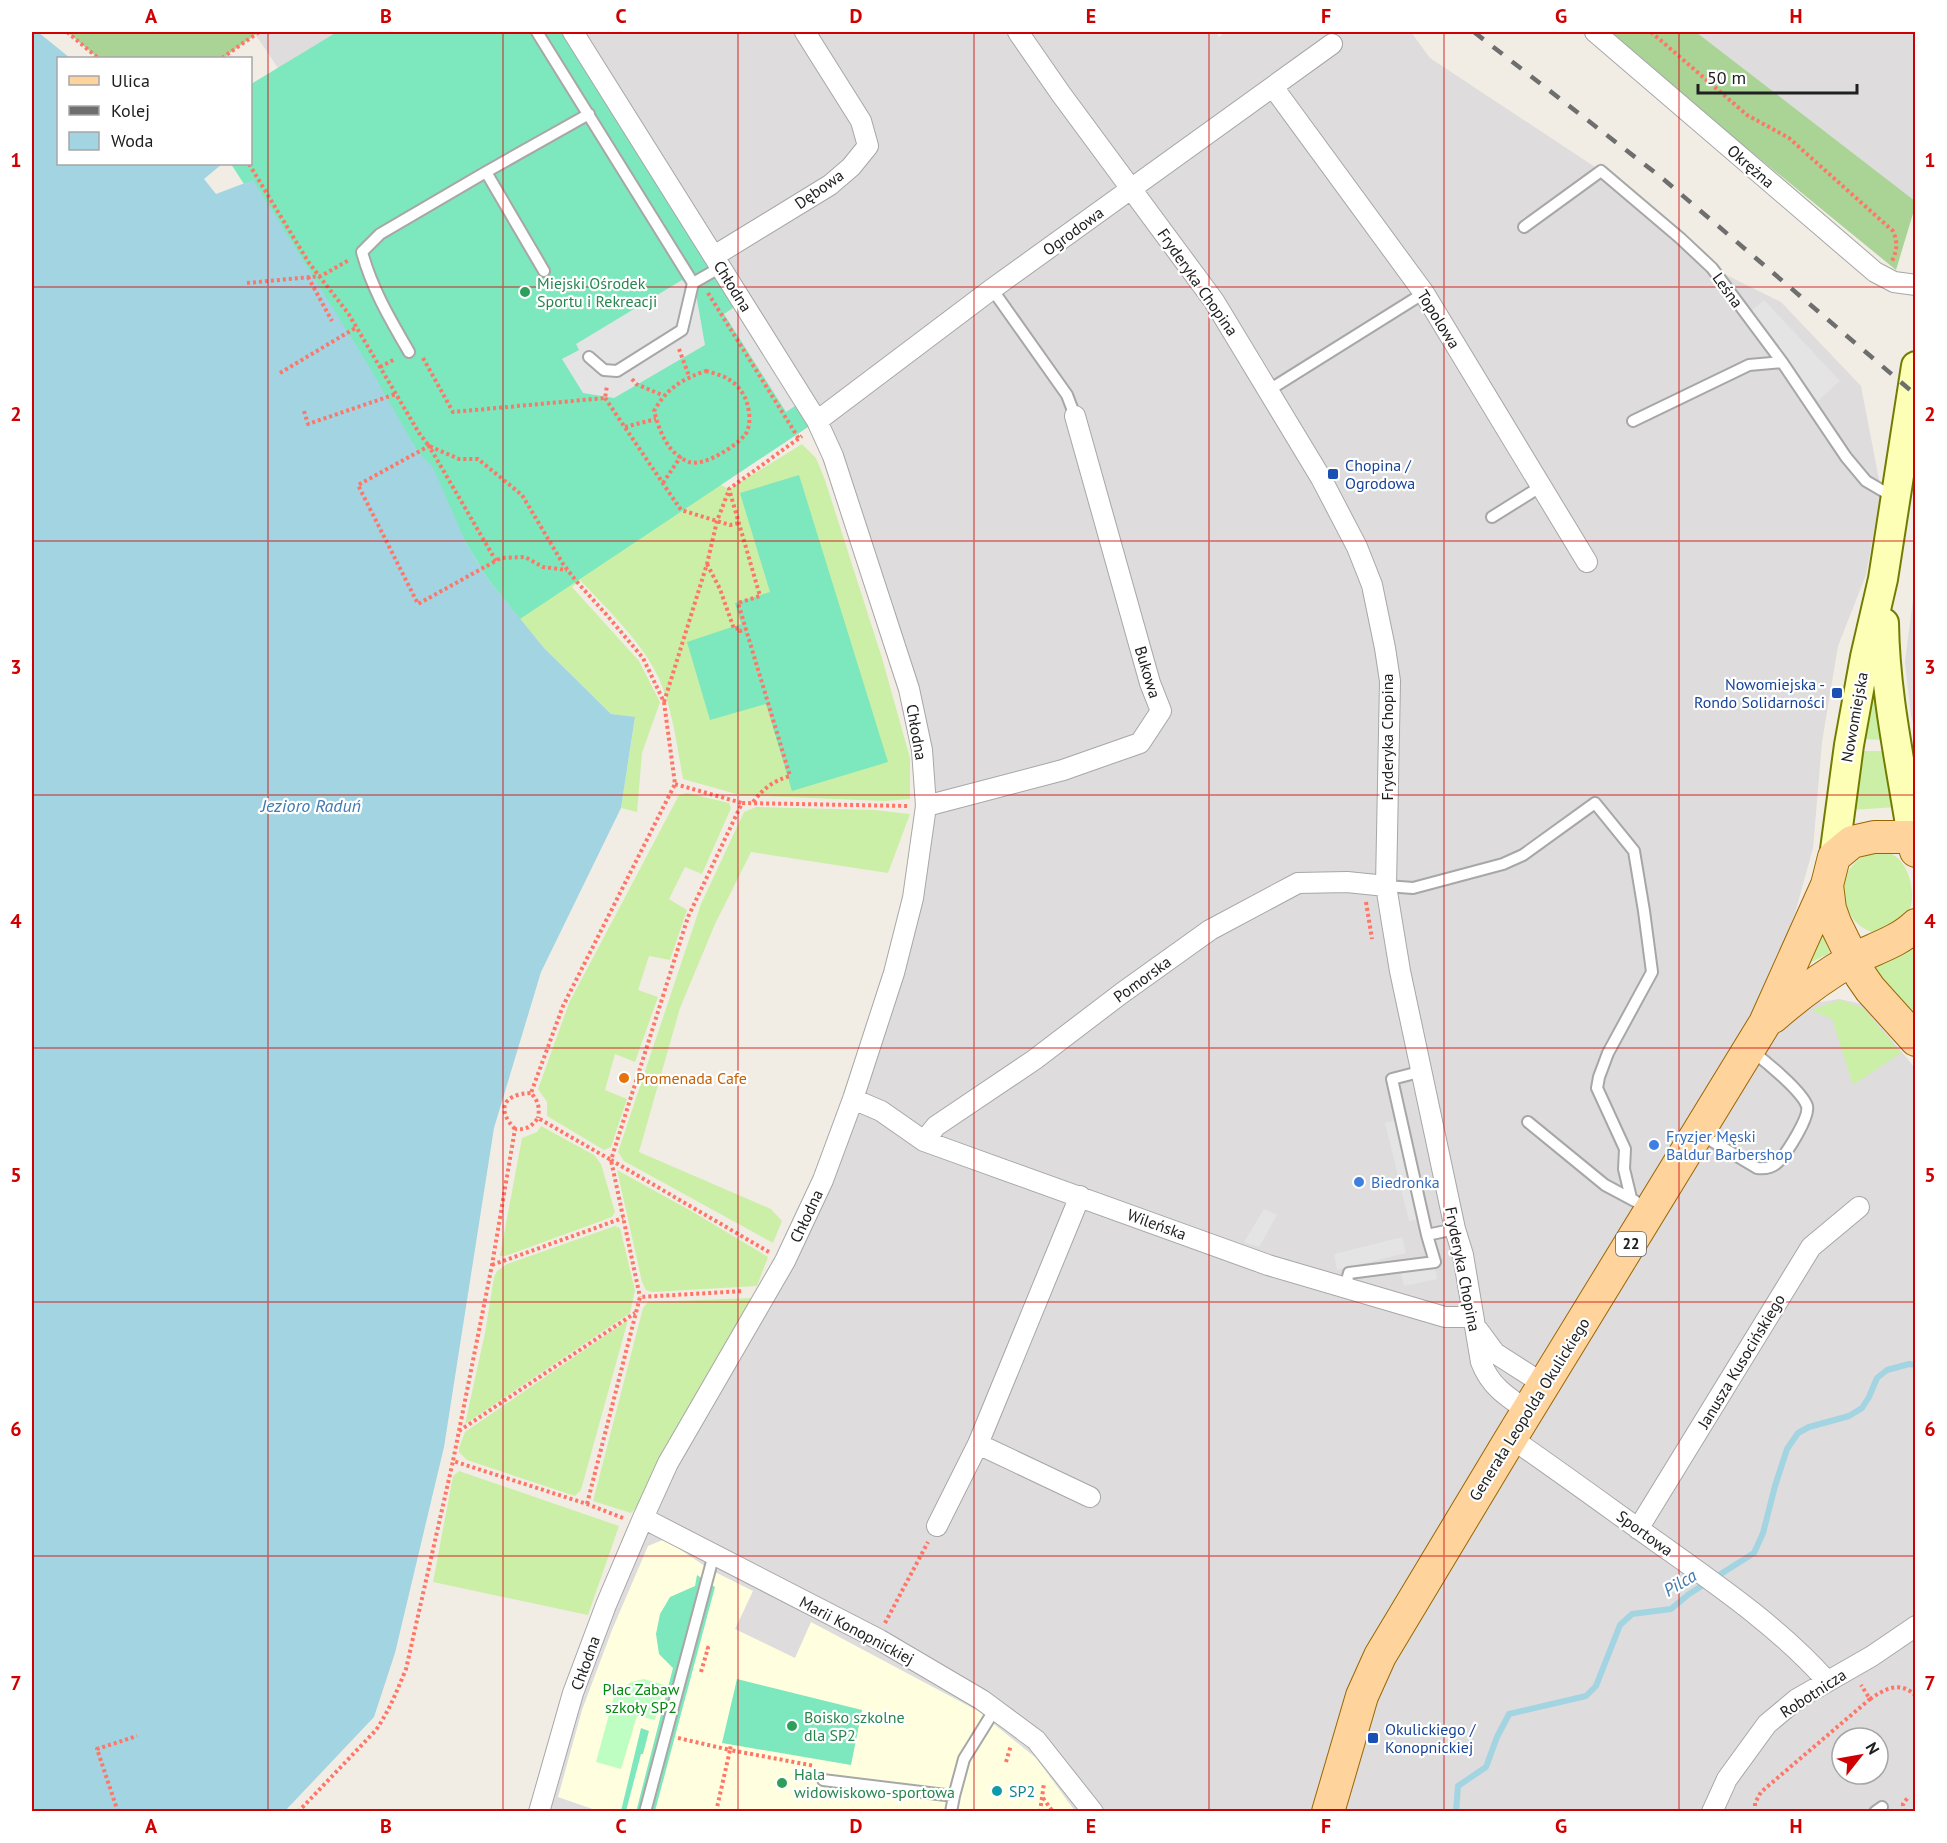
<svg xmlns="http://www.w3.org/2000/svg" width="1947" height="1843" font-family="'PT Sans',sans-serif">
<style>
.residential{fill:#dedcdc;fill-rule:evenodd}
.education{fill:#ffffe0}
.grass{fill:#cbefa7}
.forest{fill:#a9d496}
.park{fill:#bffec3}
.pitch{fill:#7de7bd}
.parking{fill:#e4e4e4}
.water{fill:#a2d4e2}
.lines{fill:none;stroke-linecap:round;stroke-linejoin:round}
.stream{stroke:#a2d4e2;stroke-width:6}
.lane-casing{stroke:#a7a7a7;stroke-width:14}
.street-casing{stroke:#a7a7a7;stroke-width:22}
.secondary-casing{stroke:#717d00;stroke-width:32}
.primary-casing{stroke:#9b6600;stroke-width:34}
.path{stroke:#ff7668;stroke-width:4;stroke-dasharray:3 3;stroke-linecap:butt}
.lane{stroke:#fff;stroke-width:10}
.street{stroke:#fff;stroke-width:20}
.secondary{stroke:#fcffb5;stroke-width:28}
.primary{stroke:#ffd39c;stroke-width:32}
.rail{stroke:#6e6e6e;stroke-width:4.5;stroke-dasharray:12 12;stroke-linecap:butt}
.grid{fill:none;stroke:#cf0002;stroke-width:1.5;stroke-opacity:0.55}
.leisure-dot{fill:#2e9e5b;stroke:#fff;stroke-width:2}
.transit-dot{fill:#1a4fb4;stroke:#fff;stroke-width:2}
.food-dot{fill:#e8710a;stroke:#fff;stroke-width:2}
.shop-dot{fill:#3f7fe0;stroke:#fff;stroke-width:2}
.culture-dot{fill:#0f9aa8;stroke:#fff;stroke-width:2}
.labels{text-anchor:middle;stroke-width:4.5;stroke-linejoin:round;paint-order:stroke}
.shield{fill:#fff;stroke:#636363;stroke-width:1.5}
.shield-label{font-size:15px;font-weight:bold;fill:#202020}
.street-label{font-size:16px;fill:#202020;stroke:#fff}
.leisure-label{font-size:16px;fill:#27864d;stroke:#fff;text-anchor:start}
.transit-label{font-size:16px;fill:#164399;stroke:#fff;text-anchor:start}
.food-label{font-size:16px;fill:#c56008;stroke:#fff;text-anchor:start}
.shop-label{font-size:16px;fill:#366cbe;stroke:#fff;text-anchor:start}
.park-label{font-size:16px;fill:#02890c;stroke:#fff}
.culture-label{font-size:16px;fill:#0d838f;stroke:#fff;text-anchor:start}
.water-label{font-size:18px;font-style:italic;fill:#407ab0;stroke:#fff}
.neatline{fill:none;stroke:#cf0002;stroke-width:2}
.grid-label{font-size:20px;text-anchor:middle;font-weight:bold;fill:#cf0002}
</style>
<rect width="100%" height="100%" fill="#f1ede5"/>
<path class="residential" d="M259 32H1216L1219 37 1226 32H1411L1430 58 1601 171 1712 268 1781 302 1861 386 1881 490 1866 575 1838 646 1822 742 1813 848 1795 913 1774 969 1821 1002 1839 999 1862 1004 1915 1068V1811H539L643 1518 785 1261 853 1099 926 806 870 551 817 421 305 108 255 34ZM1842 1738H1878V1774H1842Z
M1696 32H1915V201Z
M1915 583V728L1911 716 1905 662Z"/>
<path class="education" d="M665 1539 709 1569 753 1591 735 1629 795 1658 811 1622 978 1711 1036 1758 1075 1811 601 1812 558 1797 582 1710 612 1630 648 1546Z"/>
<path class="grass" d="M802 444 816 458 825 480 882 658 910 758V799L885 801 740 795 683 779C677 746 673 712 660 681 645 645 607 609 580 580L572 587 639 661 660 702 642 753 637 812 621 808 635 718 611 714 544 648 493 586 721 485 729 489Z
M1870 669 1885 740 1861 739Z
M1858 751H1892L1899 807 1849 810Z
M687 793 729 803 731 808 702 874 685 867 669 899 687 910 670 960 649 956 638 990 658 997 635 1062 615 1054 605 1090 627 1099 611 1147 604 1150 547 1116V1102L538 1089 569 1003 679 795Z
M756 807 875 810 910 814 888 873 751 852 715 924 680 1008 639 1152 771 1209 782 1221 773 1243 624 1161 618 1152 701 904 744 812Z
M1871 852C1876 852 1884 851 1889 853 1909 859 1918 896 1908 913 1905 918 1898 921 1893 924 1890 926 1886 930 1882 932 1871 936 1857 925 1851 916 1833 891 1845 864 1871 852Z
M1819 926 1830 953 1803 966Z
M1915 941V1018L1868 970Z
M1840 1000 1863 1008 1901 1053 1853 1085 1832 1019 1811 1010Z
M541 1126 594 1155 601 1164 615 1212 612 1217 505 1256H500L522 1138 537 1132Z
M617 1170 693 1212 768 1257 757 1286 652 1292 646 1290 642 1282Z
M615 1226 620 1228 635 1290 630 1313 465 1424 485 1333 494 1277 497 1271 507 1264Z
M753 1298 637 1507 631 1513 593 1501 643 1308 648 1302Z
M628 1320 581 1490 575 1496 467 1460 459 1452V1448L465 1432Z
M459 1471 619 1526 588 1615 433 1582 453 1476Z"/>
<path class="forest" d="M67 32H259L223 58H98Z
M1605 32H1696L1915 201V207L1896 270Z"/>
<path class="park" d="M644 1679 664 1685 655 1720 637 1716 621 1769 596 1762 614 1696C622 1686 631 1681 644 1679Z"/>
<path class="pitch" d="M337 32H573L817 421 520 619 487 578 466 543 418 452 231 164H250L251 84Z
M799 475 888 762 792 791 766 704 710 720 687 642 741 624 735 603 770 592 740 493Z
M697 1575 715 1587 655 1811 636 1812 673 1668 659 1654 656 1634 660 1614 670 1597 695 1586Z
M737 1679 862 1710 851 1765 722 1743Z
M641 1728 649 1731 643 1754H641L626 1811H621Z"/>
<path class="parking" d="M682 280 696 294 705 345 614 398 583 393 562 359 579 350 576 344Z
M1764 300 1840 381 1818 401 1751 311Z
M736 306 798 404 786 412 724 314Z
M1401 1119 1423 1219 1409 1221 1385 1123Z
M1264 1209 1277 1215 1259 1247 1244 1242Z
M1402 1237 1406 1253 1337 1270 1334 1254Z
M1434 1262 1437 1279 1404 1286 1400 1271Z"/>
<path class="water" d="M32 32H38L70 58H58V164H222L204 179 216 194 253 180 369 366 418 452 433 467 466 543 487 578 544 648 611 714 635 717 621 808 541 972 494 1128 444 1447 395 1653 374 1717 285 1811H32Z"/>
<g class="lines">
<path class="stream" d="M1456 1812 1458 1786 1486 1767 1497 1737 1509 1714 1586 1696 1596 1686 1620 1625 1632 1614 1671 1609 1689 1594 1754 1553 1763 1533 1775 1486 1787 1449 1798 1433 1809 1427 1849 1416 1862 1408 1869 1397 1877 1378 1887 1370 1909 1364 1916 1365"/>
<defs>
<path id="lane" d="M537 32 693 283
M1524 227 1601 171 1680 238 1712 268 1782 362 1846 457 1866 481 1895 498
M544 271 486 172 589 114
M992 289 1067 395 1075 416
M409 352C390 319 372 289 362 252L380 234 486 172
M589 357 604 370 617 371 682 330 693 283 721 267
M1269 390 1424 293
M1633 421 1749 365 1782 362
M1492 517 1540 487
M1386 886 1413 888 1503 864 1523 855 1595 803 1634 851 1644 911 1652 972 1608 1053 1599 1077 1597 1088 1625 1149 1624 1169 1631 1198
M1528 1122 1605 1185 1635 1201
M1700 1134 1757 1168C1765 1169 1772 1168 1778 1162 1787 1153 1810 1117 1807 1106 1802 1091 1765 1061 1752 1051
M1427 1235 1455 1229
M1345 1287 1349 1273 1435 1262 1427 1235 1392 1079 1423 1071
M823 1780 954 1796 964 1759 995 1709
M645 1812 714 1554
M951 1812 954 1796
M1875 1812 1882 1807"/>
<path id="street" d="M1018 32 1061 94 1214 301 1321 478 1357 547 1372 585 1385 648 1390 681 1386 886 1400 971 1455 1229 1463 1255 1481 1362C1490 1386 1507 1397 1528 1411
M1595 32 1875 272 1894 282 1916 285
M1273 87 1424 293 1587 562
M714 256 830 185 851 167 868 146 861 121 805 32
M817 421 992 289 1332 44
M926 806 1063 770 1140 743 1161 711 1150 683 1075 416
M853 1099 881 1111 924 1141 1268 1265 1445 1317H1473
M924 1141 936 1126 1034 1060 1122 993 1210 930 1298 883 1347 882 1386 886
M1478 1330 1495 1353 1545 1385
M1511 1438C1560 1472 1608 1507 1657 1542 1716 1584 1779 1627 1827 1681
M978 1444 1090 1497
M643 1518 880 1640 982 1700 1036 1740 1093 1812
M937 1526 978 1444 1080 1196
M1638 1529 1811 1247 1859 1207
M539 1812 573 1693 606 1605 643 1518 668 1463 785 1261 823 1180 853 1099 894 973 913 898 926 806 922 750 909 689 833 456 817 421 573 32
M1712 1812 1727 1779 1767 1724 1797 1699 1872 1656 1916 1626"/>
<path id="secondary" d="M1884 623C1885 695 1901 765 1912 837L1916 836
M1834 857 1849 745 1865 657 1883 579 1916 366"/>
<path id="primary" d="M1916 851 1912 837H1874L1852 842 1834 857 1827 885 1830 909 1835 923 1861 976 1870 989 1916 1040
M1773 1017C1797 996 1822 977 1850 961 1872 949 1897 943 1916 925
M1328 1812 1362 1696 1380 1656 1511 1438 1765 1023 1827 885"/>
</defs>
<use href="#lane" class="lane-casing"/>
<use href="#street" class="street-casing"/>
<use href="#secondary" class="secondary-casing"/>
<use href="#primary" class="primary-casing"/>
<path class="path" d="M67 32 98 58
M1651 32 1747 115 1789 138 1893 231C1898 243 1897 250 1892 261
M222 58 259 32
M249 164 309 263 348 313 419 433 429 446 459 459H478L522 495 563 564 577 582 605 613 643 658 664 702 675 784 563 1006 531 1093C538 1101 540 1107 538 1118
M308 277 332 321
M247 283 321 276 349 260
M708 293 799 439
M679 349 689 376
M423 358 453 412 605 398 607 386
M380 367 395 359
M706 371C713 373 722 375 728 379 732 381 739 387 741 391 749 401 753 424 745 435 736 446 704 467 689 462 667 453 660 432 654 411 666 389 682 379 706 371Z
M280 373 357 327
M632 379 636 384 662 395
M605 398 681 510 730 525 739 523
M304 411 308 424 396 394
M625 427 656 419
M663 483 681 456
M496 561 429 446 358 485 418 604 501 558 525 557 543 567 567 570
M707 564 720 589 734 629 739 628 740 631 746 629
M664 702 707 564 717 521 729 490
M675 784 742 803
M753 802C764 788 773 781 790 776L738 603 760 596 729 489 802 436
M1366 902 1372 939
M515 1129C496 1109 503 1094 531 1093
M769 1252 611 1160 688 917 742 803 908 806
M492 1265 623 1218
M459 1431 635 1313
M587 1504 640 1297 744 1291
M623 1518 587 1504 453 1461 492 1265 515 1129C526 1130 531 1127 538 1118L611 1160 640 1297
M885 1623 928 1542
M701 1672 708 1648 705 1647
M1870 1699C1885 1689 1900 1680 1916 1696
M678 1738 730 1750 731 1744
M1006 1762 1011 1745
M1043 1798 1053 1812
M118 1812 97 1749 137 1736
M298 1812 376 1730C389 1711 397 1691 406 1669L453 1461
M716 1812 730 1750 815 1766
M1040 1812 1044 1783
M1755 1812V1803L1761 1792 1870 1699 1861 1685
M1904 1812 1903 1804 1909 1796"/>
<use href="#lane" class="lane"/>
<use href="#street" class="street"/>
<use href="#secondary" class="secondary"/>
<use href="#primary" class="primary"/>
<path class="rail" d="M1474 32 1662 178 1916 395"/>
</g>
<path class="grid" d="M268 32V1812M503 32V1812M738 32V1812M974 32V1812M1209 32V1812M1444 32V1812M1679 32V1812M32 287H1916M32 541H1916M32 795H1916M32 1048H1916M32 1302H1916M32 1556H1916"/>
<g class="leisure-dot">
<circle cx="525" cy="292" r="6"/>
<circle cx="792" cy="1726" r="6"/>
<circle cx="782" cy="1783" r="6"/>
</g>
<g class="transit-dot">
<rect x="1327" y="468" width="12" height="12" rx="3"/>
<rect x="1831" y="687" width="12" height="12" rx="3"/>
<rect x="1367" y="1732" width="12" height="12" rx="3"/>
</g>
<circle class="food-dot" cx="624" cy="1078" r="6"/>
<g class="shop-dot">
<circle cx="1654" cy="1145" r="6"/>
<circle cx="1359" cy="1182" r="6"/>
</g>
<circle class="culture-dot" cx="997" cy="1791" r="6"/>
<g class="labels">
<rect class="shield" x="1616" y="1232" width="30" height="24" rx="4.5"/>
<g class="shield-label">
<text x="1631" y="1249">22</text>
</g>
<g class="street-label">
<text transform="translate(1751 166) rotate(41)" y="6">Okrężna</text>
<text transform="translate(819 189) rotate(-35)" y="6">Dębowa</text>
<text transform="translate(1073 231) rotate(-36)" y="6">Ogrodowa</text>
<text transform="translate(1198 282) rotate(55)" y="6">Fryderyka Chopina</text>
<text transform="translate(733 286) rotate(58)" y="6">Chłodna</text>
<text transform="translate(1728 290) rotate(54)" y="6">Leśna</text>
<text transform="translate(1439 319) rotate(58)" y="6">Topolowa</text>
<text transform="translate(1148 672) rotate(73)" y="6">Bukowa</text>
<text transform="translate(1854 717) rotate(-80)" y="6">Nowomiejska</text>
<text transform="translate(917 732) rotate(80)" y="6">Chłodna</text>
<text transform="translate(1387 737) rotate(-90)" y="6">Fryderyka Chopina</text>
<text transform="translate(1142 979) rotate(-36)" y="6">Pomorska</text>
<text transform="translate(806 1216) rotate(-65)" y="6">Chłodna</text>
<text transform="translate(1157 1224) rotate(20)" y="6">Wileńska</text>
<text transform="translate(1463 1269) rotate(79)" y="6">Fryderyka Chopina</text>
<text transform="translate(1741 1361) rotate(-59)" y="6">Janusza Kusocińskiego</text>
<text transform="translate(1529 1409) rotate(-58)" y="6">Generała Leopolda Okulickiego</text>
<text transform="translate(1645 1533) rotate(36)" y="6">Sportowa</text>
<text transform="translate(857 1630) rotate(28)" y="6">Marii Konopnickiej</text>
<text transform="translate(585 1663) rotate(-70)" y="6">Chłodna</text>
<text transform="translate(1813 1693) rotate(-33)" y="6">Robotnicza</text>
</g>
<g class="leisure-label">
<text x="537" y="289">Miejski Ośrodek<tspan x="537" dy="18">Sportu i Rekreacji</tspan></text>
<text x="804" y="1723">Boisko szkolne<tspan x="804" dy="18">dla SP2</tspan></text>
<text x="794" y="1780">Hala<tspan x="794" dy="18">widowiskowo-sportowa</tspan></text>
</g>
<g class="transit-label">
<text x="1345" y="471">Chopina /<tspan x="1345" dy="18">Ogrodowa</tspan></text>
<text x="1825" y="690" text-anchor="end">Nowomiejska -<tspan x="1825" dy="18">Rondo Solidarności</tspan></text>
<text x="1385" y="1735">Okulickiego /<tspan x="1385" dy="18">Konopnickiej</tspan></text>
</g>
<g class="food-label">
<text x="636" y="1084">Promenada Cafe</text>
</g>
<g class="shop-label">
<text x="1666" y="1142">Fryzjer Męski<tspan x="1666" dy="18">Baldur Barbershop</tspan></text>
<text x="1371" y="1188">Biedronka</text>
</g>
<g class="park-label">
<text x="641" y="1695">Plac Zabaw<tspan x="641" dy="18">szkoły SP2</tspan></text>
</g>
<g class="culture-label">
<text x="1009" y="1797">SP2</text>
</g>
<g class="water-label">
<text x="311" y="812">Jezioro Raduń</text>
<text transform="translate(1680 1583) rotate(-31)" y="6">Pilca</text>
</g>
</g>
<rect width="1947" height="1843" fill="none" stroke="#ffffff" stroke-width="66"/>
<rect x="57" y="57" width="195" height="108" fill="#ffffff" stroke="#a6a6a6" stroke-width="1.5"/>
<rect x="69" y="76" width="30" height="9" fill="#ffd39c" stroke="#a6a6a6" stroke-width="1.5"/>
<text x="111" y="87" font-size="18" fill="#202020">Ulica</text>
<rect x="69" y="106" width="30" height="9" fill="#6e6e6e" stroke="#a6a6a6" stroke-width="1.5"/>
<text x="111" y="117" font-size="18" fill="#202020">Kolej</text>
<rect x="69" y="132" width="30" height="18" fill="#a2d4e2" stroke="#a6a6a6" stroke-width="1.5"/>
<text x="111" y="147" font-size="18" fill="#202020">Woda</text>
<g transform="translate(1860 1756) rotate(59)"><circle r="28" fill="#ffffff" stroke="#a6a6a6" stroke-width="1.5"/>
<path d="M0-4.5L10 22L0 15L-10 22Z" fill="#cf0002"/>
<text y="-9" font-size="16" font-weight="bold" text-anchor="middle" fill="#202020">N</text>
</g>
<path d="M1698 84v9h159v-9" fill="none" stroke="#202020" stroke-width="3"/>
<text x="1707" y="84" font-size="18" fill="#202020" stroke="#ffffff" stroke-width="4.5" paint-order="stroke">50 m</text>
<rect x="33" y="33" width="1881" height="1777" class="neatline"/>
<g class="grid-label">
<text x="151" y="23">A</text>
<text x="386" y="23">B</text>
<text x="621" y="23">C</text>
<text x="856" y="23">D</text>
<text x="1091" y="23">E</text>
<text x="1326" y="23">F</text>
<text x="1561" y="23">G</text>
<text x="1796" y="23">H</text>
<text x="16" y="167">1</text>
<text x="1930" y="167">1</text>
<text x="16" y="421">2</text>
<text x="1930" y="421">2</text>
<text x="16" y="674">3</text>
<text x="1930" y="674">3</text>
<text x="16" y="928">4</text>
<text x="1930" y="928">4</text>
<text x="16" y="1182">5</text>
<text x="1930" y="1182">5</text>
<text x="16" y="1436">6</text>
<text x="1930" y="1436">6</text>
<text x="16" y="1690">7</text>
<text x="1930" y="1690">7</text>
<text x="151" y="1833">A</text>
<text x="386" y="1833">B</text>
<text x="621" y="1833">C</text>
<text x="856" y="1833">D</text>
<text x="1091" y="1833">E</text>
<text x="1326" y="1833">F</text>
<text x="1561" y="1833">G</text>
<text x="1796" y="1833">H</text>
</g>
</svg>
